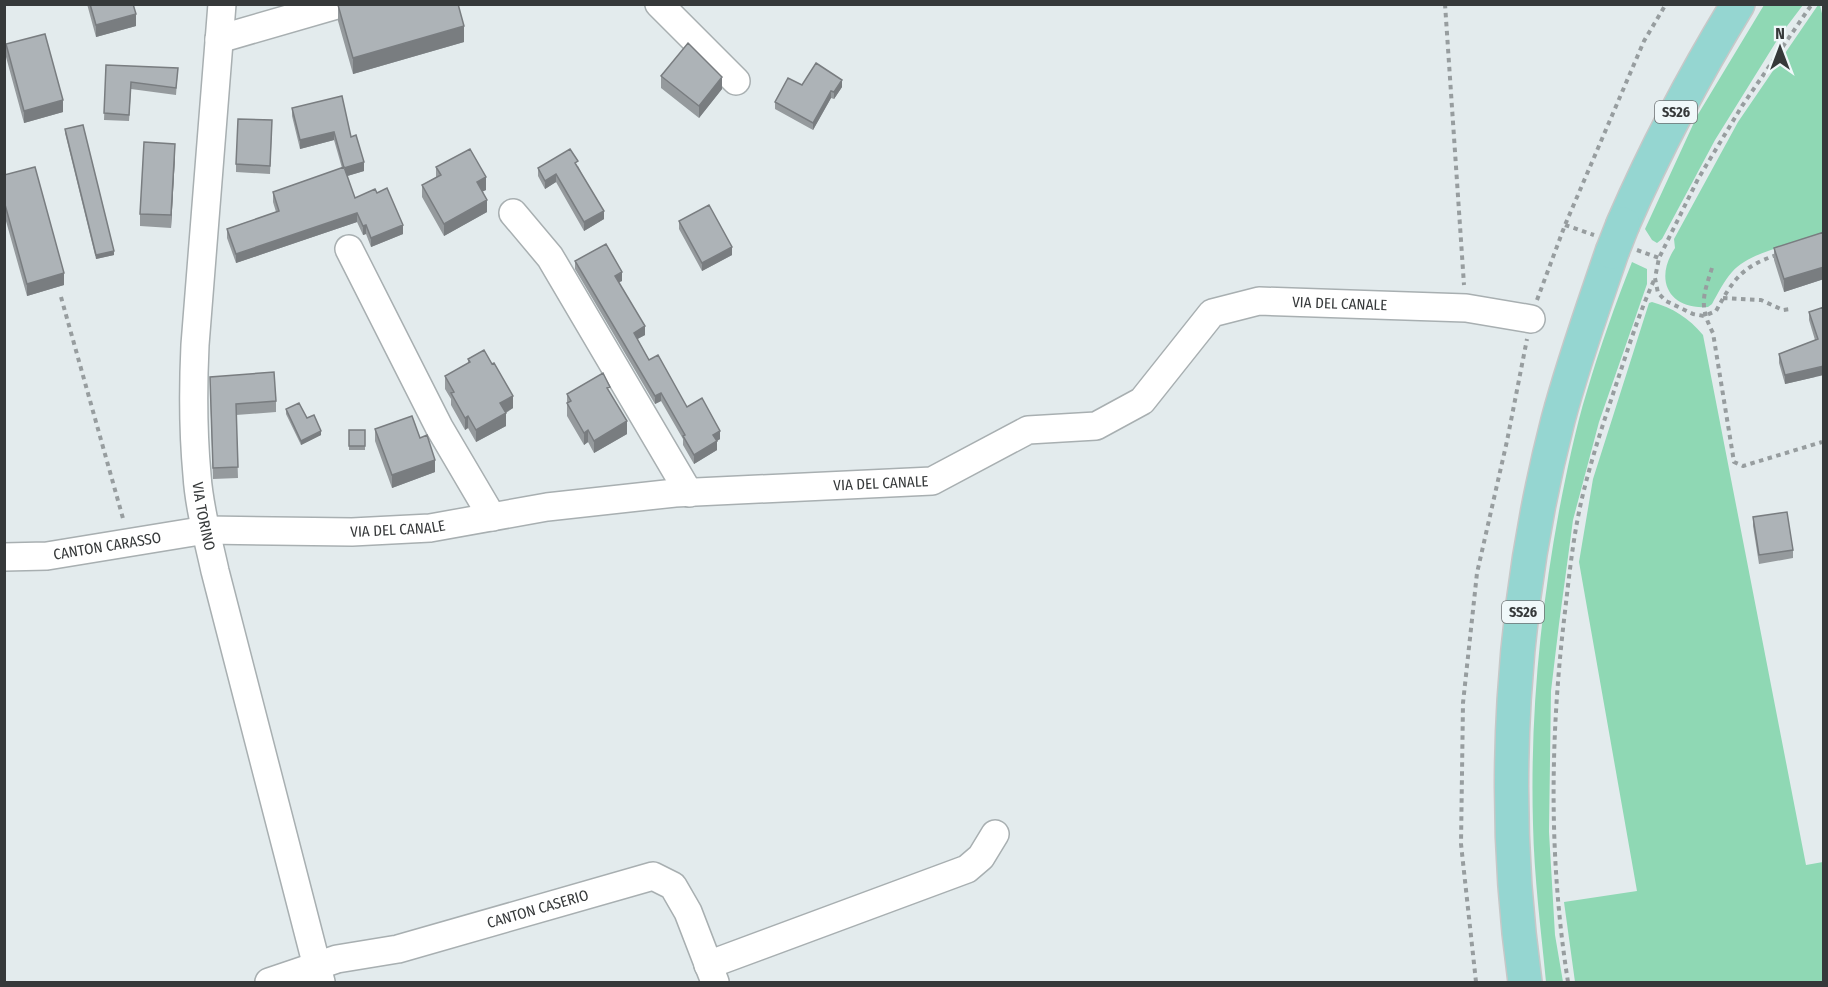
<svg xmlns="http://www.w3.org/2000/svg" width="1828" height="987" font-family="'Fira Sans Condensed',sans-serif">
<style>
.green{fill:#8fd8b4}
.lines{fill:none;stroke-linecap:round;stroke-linejoin:round}
.minor-casing{stroke:#a8afb1;stroke-width:30}
.major-casing{stroke:#c7c8c8;stroke-width:36}
.path{stroke:#979d9f;stroke-width:4;stroke-dasharray:4.5 4.5;stroke-linecap:butt}
.minor{stroke:#fff;stroke-width:27}
.major{stroke:#95d6d1;stroke-width:33}
.major-bridge-casing{stroke:#c7c8c8;stroke-width:36;stroke-linecap:butt}
.major-bridge{stroke:#95d6d1;stroke-width:33}
.wall{fill:#959a9d}
.shaded-wall{fill:#797d80}
.building{fill:#adb3b7;stroke:#797d80;stroke-width:1.5}
.labels{text-anchor:middle;stroke-width:4.5;stroke-linejoin:round;paint-order:stroke}
.shield{fill:#f0f8fa;stroke:#6e7274;stroke-width:1.5}
.shield-label{font-size:14px;font-weight:bold;fill:#36393a}
.street-label{font-size:15px;fill:#36393a;stroke:#f0f8fa}
</style>
<rect width="100%" height="100%" fill="#e3ebed"/>
<path class="green" d="M1764 5H1803L1781 34 1715 140 1662 239 1657 243 1652 240 1645 229 1697 116Z
M1818 5H1820L1824 22 1823 235C1798 243 1750 251 1732 272 1724 281 1718 293 1712 304L1708 307C1668 310 1654 279 1675 248L1674 239 1738 122Z
M1632 262 1647 269V284L1599 422 1573 520 1559 624 1551 691 1549 832 1555 935 1563 982H1546C1541 930 1534 877 1533 824 1530 719 1540 614 1559 511 1567 471 1575 430 1587 391 1600 347 1615 305 1632 262Z
M1652 302C1673 308 1689 318 1703 335L1806 865 1823 862V982H1575L1564 902 1637 891 1579 562 1593 479 1649 303Z"/>
<g class="lines">
<defs>
<g id="minor">
<path id="s1" d="M222 4 195 345C193 388 193 432 197 475 199 507 208 539 215 571L321 982"/>
<path d="M659 4 736 81"/>
<path d="M219 39 340 4"/>
<path d="M513 213 550 257 689 493"/>
<path d="M349 249 439 427 492 517"/>
<path id="s2" d="M4 557 47 556 206 530 352 532 430 528 547 507 675 493 932 481 1028 430 1096 426 1142 401 1212 313 1259 301 1466 308 1531 319"/>
<path d="M708 965 967 869 981 857 995 834"/>
<path id="s3" d="M269 982 337 959 398 949 653 876 673 886 688 912 715 982"/>
</g>
<path id="major" d="M1623 224C1656 148 1694 76 1738 4
M1525 982C1499 796 1511 602 1558 420 1573 363 1593 308 1612 252"/>
</defs>
<use href="#minor" class="minor-casing"/>
<use href="#major" class="major-casing"/>
<path class="path" d="M1445 4 1464 285
M1565 225 1594 235
M1637 250 1659 258
M1777 255C1742 266 1733 280 1716 311L1704 316 1693 314 1666 301 1658 293 1655 278 1659 258 1698 179 1742 106 1812 4
M1712 268C1703 296 1699 306 1713 333L1734 462 1743 466 1822 442
M61 297 124 522
M1723 298 1761 300 1783 310 1791 309
M1537 300 1565 225 1644 41 1666 4
M1476 982 1461 844 1463 703 1477 573 1507 441 1527 339
M1568 982C1549 862 1550 741 1564 620 1569 578 1573 535 1583 494 1592 457 1604 421 1616 385 1628 349 1639 313 1655 278"/>
<use href="#minor" class="minor"/>
<use href="#major" class="major"/>
<defs>
<path id="major-bridge" d="M1612 252 1623 224"/>
</defs>
<use href="#major-bridge" class="major-bridge-casing"/>
<use href="#major-bridge" class="major-bridge"/>
</g>
<path class="wall" d="M87 4H133L136 26 96 37Z
M338 5 464 42 353 74 338 21Z
M6 44 63 112 24 123 6 57Z
M106 65 178 68 176 95 131 89 129 121 104 120Z
M661 76 722 89 699 118 661 88Z
M802 85 842 87 834 99 831 98 813 130 775 109V102Z
M292 108 351 137 364 171 347 176 355 198 403 234 371 247 366 234 363 235 357 222 236 263 227 238V229L276 212 273 202V192L342 168 334 140 300 149 292 116Z
M65 129 114 255 96 259 65 133Z
M272 129 270 174 236 172V164Z
M175 156 171 228 140 226V214Z
M578 166 604 219 584 231 556 182 545 189 538 176V168Z
M436 167 486 190 483 191 487 212 444 236 422 197V185L436 177Z
M4 175 64 285 27 296 4 214Z
M679 221 732 255 702 271 679 229Z
M1824 232V279L1784 292 1774 260V248Z
M575 261 622 281 619 282 645 335 637 339 649 360 687 407 720 439 717 441V450L694 464 683 445V439L661 401 655 404 575 269Z
M1824 307 1815 377 1785 384 1779 363V354L1815 340 1809 320V312Z
M468 359 513 408 506 413V426L476 442 468 428 465 430 451 405V399L445 389V376L468 363Z
M210 388 276 401V412L236 415 238 478 213 479Z
M567 394H610L627 434 594 453 588 442 584 445 567 416Z
M286 409 307 418 321 435 301 445 286 414Z
M375 429 420 438 435 472 392 488 375 441Z
M349 430H365V450H349Z
M1753 517 1793 550V558L1759 564 1753 526Z"/>
<path class="shaded-wall" d="M136 14V26L96 37V25Z
M464 26V42L353 74V58Z
M722 77V89L699 118V106Z
M842 80V87L834 99V92Z
M831 91V98L813 130V123Z
M63 100V112L24 123V111Z
M334 132V140L300 149V140Z
M175 144V156L171 228V215Z
M364 162V171L344 177V168Z
M556 174V182L545 189V181Z
M486 177V190L477 194V182Z
M487 200V212L444 236V224Z
M604 211V219L584 231V222Z
M357 213V222L236 263V254Z
M366 225V234L363 235V226Z
M403 225V234L371 247V238Z
M732 247V255L702 271V263Z
M114 251V255L96 259V255Z
M1824 267V279L1784 292V279Z
M622 272V281L615 284V276Z
M64 273V285L27 296V284Z
M645 326V335L634 341V333Z
M1824 366V375L1785 384V375Z
M661 393V401L655 404V396Z
M513 396V408L500 416V403Z
M506 413V426L476 442V430Z
M468 416V428L465 430V418Z
M627 421V434L594 453V441Z
M588 430V442L584 445V433Z
M321 431V435L301 445V441Z
M720 431V439L713 443V435Z
M717 441V450L694 464V455Z
M435 460V472L392 488V475Z"/>
<path class="building" d="M90 4H133L136 14 96 25Z
M340 4H458L464 26 353 58 338 5Z
M45 34 63 100 24 111 6 44Z
M688 43 722 77 699 106 661 76Z
M816 63 842 80 834 92 831 91 813 123 775 102 788 78 802 85Z
M106 65 178 68 176 88 131 82 129 115 104 113Z
M342 96 351 137 356 135 364 162 344 168 334 132 300 140 292 108Z
M238 119 272 120 270 166 236 164Z
M83 125 114 251 96 255 65 129Z
M144 142 175 144 171 215 140 214Z
M470 149 486 177 477 182 487 200 444 224 422 185 441 175 436 167Z
M570 149 578 161 575 163 604 211 584 222 556 174 545 181 538 168Z
M35 167 64 273 27 284 4 201V175Z
M344 167 355 198 375 189 377 193 387 188 403 225 371 238 366 225 363 226 357 213 236 254 227 229 279 211 273 192Z
M709 205 732 247 702 263 679 221Z
M1824 232V267L1784 279 1774 248Z
M606 244 622 272 615 276 645 326 634 333 649 360 658 355 687 407 702 398 720 431 713 435 717 441 694 455 683 436 685 435 661 393 655 396 575 261Z
M1824 307V366L1785 375 1779 354 1818 339 1809 312Z
M484 350 492 364 494 363 513 396 500 403 506 413 476 430 468 416 465 418 451 393 454 392 445 376 470 362 468 359Z
M274 372 276 401 236 404 238 467 213 468 210 377Z
M603 373 610 387 607 388 627 421 594 441 588 430 584 433 567 403 571 401 567 394Z
M299 403 307 418 314 415 321 431 301 441 286 409Z
M412 416 420 438 427 435 435 460 392 475 375 429Z
M349 430H365V446H349Z
M1787 512 1793 550 1759 555 1753 517Z"/>
<g class="labels">
<g class="shield">
<rect x="1655" y="101" width="42" height="22" rx="4.5"/>
<rect x="1502" y="601" width="42" height="22" rx="4.5"/>
</g>
<g class="shield-label">
<text x="1676" y="117">SS26</text>
<text x="1523" y="617">SS26</text>
</g>
<g class="street-label">
<text dy="5" stroke="none"><textPath href="#s2" startOffset="1404">VIA DEL CANALE</textPath></text>
<text dy="5" stroke="none"><textPath href="#s2" startOffset="882">VIA DEL CANALE</textPath></text>
<text dy="5" stroke="none"><textPath href="#s1" startOffset="514">VIA TORINO</textPath></text>
<text dy="5" stroke="none"><textPath href="#s2" startOffset="396">VIA DEL CANALE</textPath></text>
<text dy="5" stroke="none"><textPath href="#s2" startOffset="104">CANTON CARASSO</textPath></text>
<text dy="5" stroke="none"><textPath href="#s3" startOffset="279">CANTON CASERIO</textPath></text>
</g>
</g>
<rect width="1828" height="987" fill="none" stroke="#36393a" stroke-width="12"/>
<g transform="translate(1780 48)" stroke="#f0f8fa" stroke-width="4.5" paint-order="stroke">
<path d="M0-4.5L10 22L0 15L-10 22Z" fill="#36393a"/>
<text y="-9" font-size="16" font-weight="bold" text-anchor="middle" fill="#36393a">N</text>
</g>
</svg>
